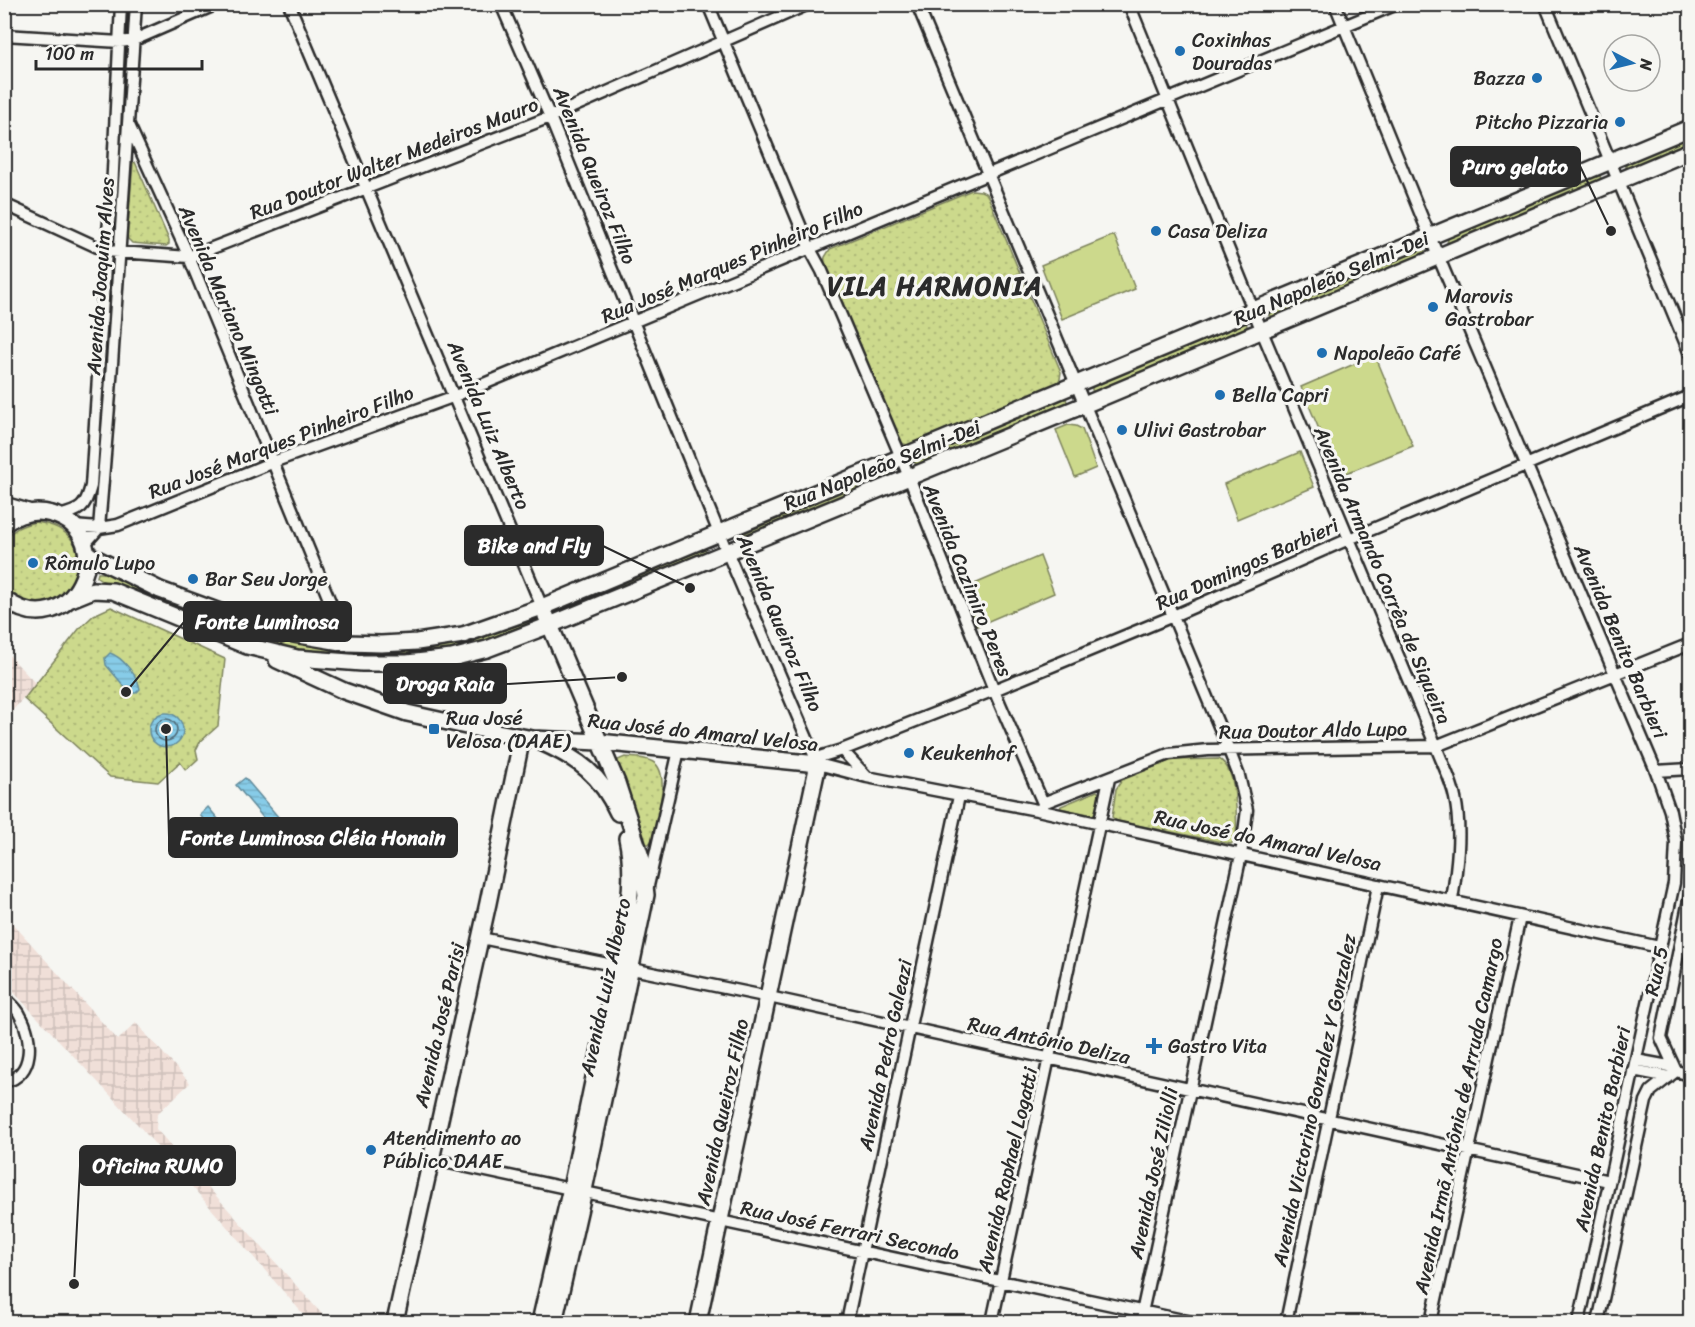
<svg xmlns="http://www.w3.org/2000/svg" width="1695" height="1327" font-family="Sriracha,sans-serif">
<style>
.industrial{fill:url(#industrial-grid)}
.green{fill:#ccd98c;stroke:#7c825c;stroke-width:1.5}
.park{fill:url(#park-dots);stroke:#7c825c;stroke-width:1.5}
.water{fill:url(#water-rules);stroke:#628c9c;stroke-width:1.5}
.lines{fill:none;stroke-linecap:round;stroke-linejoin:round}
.shore{stroke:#506b77;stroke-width:1.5}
.street-casing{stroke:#2b2b2b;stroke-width:15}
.secondary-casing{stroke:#2b2b2b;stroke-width:20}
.street{stroke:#f6f6f2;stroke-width:10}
.secondary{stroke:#f6f6f2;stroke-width:15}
.poi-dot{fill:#1f6fb2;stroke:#f6f6f2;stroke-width:2}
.labels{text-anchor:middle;stroke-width:6;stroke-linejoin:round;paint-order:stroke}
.poi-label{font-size:20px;fill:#2b2b2b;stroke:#f6f6f2;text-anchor:start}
.street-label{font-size:20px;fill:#2b2b2b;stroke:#f6f6f2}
.district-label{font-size:26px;font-weight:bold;letter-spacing:1.5px;fill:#2b2b2b;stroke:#f6f6f2}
.leader{fill:none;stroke:#2b2b2b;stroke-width:2}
.callout-dot{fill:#2b2b2b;stroke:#f6f6f2;stroke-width:2}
.callout{fill:#2b2b2b;stroke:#2b2b2b;stroke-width:2}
.callout-label{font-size:21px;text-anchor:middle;font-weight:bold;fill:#fff}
</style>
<defs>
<pattern id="industrial-grid" width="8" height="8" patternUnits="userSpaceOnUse" patternTransform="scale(1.5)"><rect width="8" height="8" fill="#f0dfd8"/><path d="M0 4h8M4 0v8" fill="none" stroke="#cec0ba"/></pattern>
<pattern id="park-dots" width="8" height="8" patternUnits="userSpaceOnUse" patternTransform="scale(1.5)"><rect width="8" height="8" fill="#ccd98c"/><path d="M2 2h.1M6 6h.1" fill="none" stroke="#afba79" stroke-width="1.8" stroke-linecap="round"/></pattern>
<pattern id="water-rules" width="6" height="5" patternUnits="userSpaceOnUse" patternTransform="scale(1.5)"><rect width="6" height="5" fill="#87cce8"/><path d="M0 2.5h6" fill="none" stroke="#75afc7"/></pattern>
</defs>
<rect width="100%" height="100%" fill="#f6f6f2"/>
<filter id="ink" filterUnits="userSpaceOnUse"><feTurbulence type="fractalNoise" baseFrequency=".0167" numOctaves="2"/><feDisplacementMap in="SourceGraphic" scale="12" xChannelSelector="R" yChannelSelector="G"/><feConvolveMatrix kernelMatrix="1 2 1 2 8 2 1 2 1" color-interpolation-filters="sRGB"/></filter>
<g filter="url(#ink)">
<path class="industrial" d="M5 651 36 684 5 719Z
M5 915 118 1040 136 1023 190 1083 157 1114 156 1129 329 1322H310L140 1127 5 983Z"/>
<path class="green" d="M1690 135V144L1631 170 1626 169V165L1631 160Z
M1594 175 1600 176 1601 179 1599 183 1453 244 1447 243 1449 236Z
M1114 235 1135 289 1062 319 1041 265Z
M1420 247 1425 250 1423 256 1275 317 1269 316 1271 310Z
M1246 322 1247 326 1244 331 1099 391 1094 392 1092 390V386Z
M1375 355 1413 446 1339 476 1301 387Z
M1062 397 1066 398 1067 402 1064 405 920 465H916L914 461 917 457Z
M1068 425 1076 426 1082 429 1096 468 1075 477 1056 430Z
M1300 452 1314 487 1237 519 1224 484Z
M887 470 890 473 886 479 742 540 740 535 806 507 813 501Z
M703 546 706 547 705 555 563 613 560 607Z
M1040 556 1054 593 977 626 963 589Z
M98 573H106L231 625 275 639 315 646 361 650 528 619 533 622 532 627 467 650 407 657 319 654 273 647 239 637 103 581 97 577Z
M1097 791 1099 793C1098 800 1098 809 1093 815L1060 808 1061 806Z"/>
<path class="park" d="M135 162 169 240V244L166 246 132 243 127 238 133 163Z
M972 190 981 191 987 194 1061 372 1060 379 1056 385 911 446 904 444 898 440 824 265 825 257 830 249Z
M35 522C113 530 72 627 21 599 15 595 7 591 5 583 2 573 5 552 5 541 11 529 23 525 35 522Z
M111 607 225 659 218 726 200 742 196 750 198 759 186 770 180 762 158 782 110 777 24 699 79 629 94 615Z
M625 757C634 758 645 757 653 762 672 773 656 822 652 840L649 844H644L615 767 618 760Z
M1219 759C1238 769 1237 820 1236 839L1231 844 1117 821 1112 817 1116 789 1122 780 1171 760Z"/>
<path class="water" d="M110 653C122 657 138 676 140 689L136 693H130L106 665 105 658Z
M149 730a17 17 0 1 1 34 0a17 17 0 1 1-34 0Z
M245 778 279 818 270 826 236 785Z
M208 807 243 849 234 856 200 815Z"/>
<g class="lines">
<path class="shore" d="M155 730a11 11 0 1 1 22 0a11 11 0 1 1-22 0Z"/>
<defs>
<path id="street" d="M289 4 542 607
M501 4 550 117 719 533 818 764 867 777 1042 811 1659 947
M708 4 810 249 822 271 901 457 994 690 1043 803
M917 4 1229 750 1239 776 1247 810 1241 855 1140 1322
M1129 4 1261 329 1436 746C1442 763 1452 781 1455 798 1462 830 1457 868 1452 900
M1335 4 1430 237 1656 771 1670 811 1676 842 1674 883 1579 1322
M1545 4 1690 354
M4 35 120 42 134 40 217 4
M129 125 189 257 347 643
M4 204 106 251 189 257 550 117 809 4
M59 516C80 510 85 509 91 486L106 251 112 191 121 4
M73 526 99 528 118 525 273 462 455 396 1397 4
M84 545 99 528 110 394 136 4
M842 750 867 777
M816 758 842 750 994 690 1173 616 1349 539 1690 396
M1656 771 1690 769
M1042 808 1043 803 1169 754 1208 750 1436 746 1690 644
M648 886 679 750
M481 938 769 997 1609 1181
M4 997C10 1003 17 1008 20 1015 33 1037 35 1076 4 1082
M1636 1060 1674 1067
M1633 1070 1669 1077
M1676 1071 1690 1075
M430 1159 1192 1322
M847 1322 959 796
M992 1322 1109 779
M1286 1322 1378 886
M1431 1322 1520 917
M1598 1322 1646 1101 1651 1091 1676 1071 1661 1038 1690 895"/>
<path id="secondary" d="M4 505 28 512
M4 524C19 513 34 509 52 514 124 535 72 650 4 599
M87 554 160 590 269 630 347 643 381 644 417 642 463 635 542 607 1690 128
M71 599 93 590 113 591 247 646 297 658 362 663H407L452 658 487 649 550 625 1084 405 1690 151
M546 616 617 783 642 860 646 895 584 1190 554 1322
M277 660 344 691 407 713 475 728 533 739 599 742 818 764 698 1322
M541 742C579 759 601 775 618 813
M395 1322 488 903 522 737
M540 1322 571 1188 627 919C631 891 633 866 627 838"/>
</defs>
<use href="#street" class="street-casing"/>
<use href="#secondary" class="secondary-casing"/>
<use href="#street" class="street"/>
<use href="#secondary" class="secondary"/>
</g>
</g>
<g class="poi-dot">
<circle cx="1180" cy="51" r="6"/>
<circle cx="1537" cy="78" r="6"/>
<circle cx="1620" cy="122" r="6"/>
<circle cx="1156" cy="231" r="6"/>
<circle cx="1433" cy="307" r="6"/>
<circle cx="1322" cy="353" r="6"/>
<circle cx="1220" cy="395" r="6"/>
<circle cx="1122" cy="430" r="6"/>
<circle cx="33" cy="563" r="6"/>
<circle cx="193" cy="579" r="6"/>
<rect x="428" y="723" width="12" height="12" rx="3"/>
<circle cx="909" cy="753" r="6"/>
<path d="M1151 1037h6v6h6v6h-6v6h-6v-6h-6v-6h6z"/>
<circle cx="371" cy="1150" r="6"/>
</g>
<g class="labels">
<g class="poi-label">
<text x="1192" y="47">Coxinhas<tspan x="1192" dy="23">Douradas</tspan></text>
<text x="1525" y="85" text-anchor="end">Bazza</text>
<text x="1608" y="129" text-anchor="end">Pitcho Pizzaria</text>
<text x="1168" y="238">Casa Deliza</text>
<text x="1445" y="303">Marovis<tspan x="1445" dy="23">Gastrobar</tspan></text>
<text x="1334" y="360">Napoleão Café</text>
<text x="1232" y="402">Bella Capri</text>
<text x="1134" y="437">Ulivi Gastrobar</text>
<text x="45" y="570">Rômulo Lupo</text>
<text x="205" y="586">Bar Seu Jorge</text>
<text x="446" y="725">Rua José<tspan x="446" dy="23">Velosa (DAAE)</tspan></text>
<text x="921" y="760">Keukenhof</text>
<text x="1168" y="1053">Gastro Vita</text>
<text x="383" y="1145">Atendimento ao<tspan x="383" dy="23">Público DAAE</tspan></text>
</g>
<g class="street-label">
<text transform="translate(394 158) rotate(-21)" y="7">Rua Doutor Walter Medeiros Mauro</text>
<text transform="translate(595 175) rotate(68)" y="7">Avenida Queiroz Filho</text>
<text transform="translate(732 262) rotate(-23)" y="7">Rua José Marques Pinheiro Filho</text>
<text transform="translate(100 276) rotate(-86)" y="7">Avenida Joaquim Alves</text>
<text transform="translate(1331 278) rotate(-23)" y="7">Rua Napoleão Selmi-Dei</text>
<text transform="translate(229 310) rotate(67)" y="7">Avenida Mariano Mingotti</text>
<text transform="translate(489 425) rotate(67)" y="7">Avenida Luiz Alberto</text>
<text transform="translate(281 442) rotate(-21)" y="7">Rua José Marques Pinheiro Filho</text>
<text transform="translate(882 465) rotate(-22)" y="7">Rua Napoleão Selmi-Dei</text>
<text transform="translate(1247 564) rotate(-24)" y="7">Rua Domingos Barbieri</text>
<text transform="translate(1383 575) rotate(67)" y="7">Avenida Armando Corrêa de Siqueira</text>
<text transform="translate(968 580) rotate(68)" y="7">Avenida Cazimiro Peres</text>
<text transform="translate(780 623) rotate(67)" y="7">Avenida Queiroz Filho</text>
<text transform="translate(1621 641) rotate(67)" y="7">Avenida Benito Barbieri</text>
<text transform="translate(1313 730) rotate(-1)" y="7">Rua Doutor Aldo Lupo</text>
<text transform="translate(703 732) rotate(6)" y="7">Rua José do Amaral Velosa</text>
<text transform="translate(1268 840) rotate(12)" y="7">Rua José do Amaral Velosa</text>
<text transform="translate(1656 971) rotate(-78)" y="7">Rua 5</text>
<text transform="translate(605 987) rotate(-78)" y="7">Avenida Luiz Alberto</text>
<text transform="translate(439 1025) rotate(-77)" y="7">Avenida José Parisi</text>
<text transform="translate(1049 1040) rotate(12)" y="7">Rua Antônio Deliza</text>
<text transform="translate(885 1055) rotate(-78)" y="7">Avenida Pedro Galeazi</text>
<text transform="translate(1314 1100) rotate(-78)" y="7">Avenida Victorino Gonzalez Y Gonzalez</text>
<text transform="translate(722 1112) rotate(-78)" y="7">Avenida Queiroz Filho</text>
<text transform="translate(1458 1116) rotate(-78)" y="7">Avenida Irmã Antônia de Arruda Camargo</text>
<text transform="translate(1602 1129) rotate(-78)" y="7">Avenida Benito Barbieri</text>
<text transform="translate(1007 1170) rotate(-77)" y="7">Avenida Raphael Logatti</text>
<text transform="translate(1153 1173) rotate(-78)" y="7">Avenida José Ziliolli</text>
<text transform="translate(850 1230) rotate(12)" y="7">Rua José Ferrari Secondo</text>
</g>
<g class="district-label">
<text x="935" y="295">VILA HARMONIA</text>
</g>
</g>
<path class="leader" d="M1611 231L1580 166M690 588L603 546M126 692L184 622M622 677L506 684M166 729L169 837M74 1284L80 1166"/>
<g class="callout-dot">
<circle cx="1611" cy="231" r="6"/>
<circle cx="690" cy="588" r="6"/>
<circle cx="126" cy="692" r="6"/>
<circle cx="622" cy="677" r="6"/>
<circle cx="166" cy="729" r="6"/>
<circle cx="74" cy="1284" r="6"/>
</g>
<g class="callout">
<rect x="1451" y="147" width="129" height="39" rx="6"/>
<rect x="465" y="526" width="138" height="39" rx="6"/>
<rect x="184" y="602" width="167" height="39" rx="6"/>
<rect x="384" y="664" width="122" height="39" rx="6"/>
<rect x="169" y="818" width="288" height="39" rx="6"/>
<rect x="80" y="1146" width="155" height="39" rx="6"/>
</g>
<g class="callout-label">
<text x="1515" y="174">Puro gelato</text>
<text x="534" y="553">Bike and Fly</text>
<text x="267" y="629">Fonte Luminosa</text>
<text x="445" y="691">Droga Raia</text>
<text x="313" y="845">Fonte Luminosa Cléia Honain</text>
<text x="158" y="1173">Oficina RUMO</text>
</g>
<rect width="1695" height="1327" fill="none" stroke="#f6f6f2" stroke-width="24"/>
<rect x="12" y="12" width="1671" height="1303" fill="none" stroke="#2b2b2b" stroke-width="2" filter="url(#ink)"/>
<g transform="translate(1632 63) rotate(97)"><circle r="28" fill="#f6f6f2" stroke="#a5a5a2" stroke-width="1.5"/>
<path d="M0-4.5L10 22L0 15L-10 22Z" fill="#1f6fb2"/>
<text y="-9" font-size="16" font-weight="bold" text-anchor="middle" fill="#2b2b2b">N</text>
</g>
<path d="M36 60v9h166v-9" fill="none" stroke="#2b2b2b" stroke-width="3"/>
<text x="45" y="60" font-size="18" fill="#2b2b2b" stroke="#f6f6f2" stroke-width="4.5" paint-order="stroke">100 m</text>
</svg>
